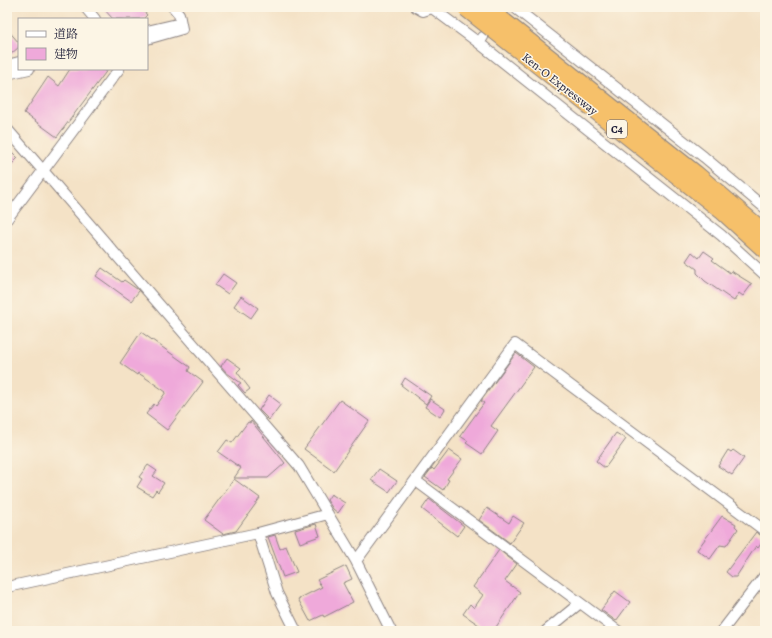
<svg xmlns="http://www.w3.org/2000/svg" width="772" height="638" font-family="Alegreya,'Noto Serif JP',serif">
<style>
.building{fill:#efa9da}
.lines{fill:none;stroke-linecap:round;stroke-linejoin:round}
.minor-tunnel{stroke:#cabcaa;stroke-width:10;stroke-dasharray:10 5;stroke-linecap:butt}
.minor-casing{stroke:#8b8280;stroke-width:12}
.minor{stroke:#fff;stroke-width:10}
.highway-bridge-casing{stroke:#8b8280;stroke-width:17;stroke-linecap:butt}
.highway-bridge{stroke:#f6c06b;stroke-width:15}
.labels{text-anchor:middle;stroke-width:3;stroke-linejoin:round;paint-order:stroke}
.shield{fill:#fcf5e5;stroke:#63616e;stroke-width:1}
.shield-label{font-size:11px;font-weight:bold;fill:#22223b}
.street-label{font-size:12px;fill:#22223b;stroke:#fcf5e5}
</style>
<rect width="100%" height="100%" fill="#fcf5e5"/>
<filter id="ink" filterUnits="userSpaceOnUse"><feTurbulence type="fractalNoise" baseFrequency=".025" numOctaves="2"/><feDisplacementMap in="SourceGraphic" scale="8" xChannelSelector="R" yChannelSelector="G"/><feConvolveMatrix kernelMatrix="1 2 1 2 8 2 1 2 1" color-interpolation-filters="sRGB"/></filter>
<filter id="wash" filterUnits="userSpaceOnUse"><feTurbulence type="fractalNoise" baseFrequency=".012" numOctaves="4" result="noise"/><feDisplacementMap in="SourceGraphic" scale="16" xChannelSelector="R" yChannelSelector="G"/><feGaussianBlur stdDeviation="0.9" result="paint"/><feColorMatrix in="noise" values="0 0 0 0 0 0 0 0 0 0 0 0 0 0 0 0 0 1.4 0 .05"/><feComposite in="paint" operator="in"/></filter>
<g filter="url(#wash)">
<rect width="100%" height="100%" fill="#f4e2c6"/>
<g id="blocks">
<path class="building" d="M102 7H140L147 15 143 19H113Z
M7 29 19 43V47L11 54 7 50Z
M70 69H108L57 137 24 113 48 77 59 86Z
M7 147 18 158 7 169Z
M704 251 714 258 712 260 730 273 731 271 752 284 743 296 739 293 734 301 705 281 697 273V269L686 261 692 252 699 258Z
M102 268 122 282 124 280 137 289 139 291 131 301 96 276Z
M223 274 236 283 228 294 215 285Z
M241 296 258 308 251 318 234 306Z
M141 332 190 367 188 371 203 382 167 430 146 414 154 404 156 406 166 392 143 376 138 373 137 375 120 363Z
M516 353 534 367 491 426 498 431 482 454 466 443 468 441 460 436 484 403 481 401Z
M227 358 241 368 237 372 250 389 245 393 238 385 241 383 227 373 221 366Z
M405 378 431 396 426 404 401 385Z
M269 395 281 404 269 420 259 410Z
M430 399 445 409 440 417 425 407Z
M340 400 369 421 334 471 304 449Z
M251 421 285 463 268 478H234L241 468 218 452 227 440 232 443 248 422 250 423Z
M616 433 626 439 605 468 596 461Z
M449 450 462 459 447 479 449 480 443 490 425 477 432 468 434 470Z
M728 450 731 452 733 450 744 458 732 475 718 466Z
M148 465 157 471 153 476 164 483 158 492 156 490 152 496 137 487 142 479 139 477Z
M379 469 397 481 389 492 371 480Z
M234 479 260 498 236 531 223 534 204 520Z
M331 494 345 503 338 513 333 509 327 500Z
M429 499 464 526 457 536 422 509Z
M487 508 509 523 513 516 524 523 510 543 479 520Z
M722 516 736 524 735 526 738 529 726 546 720 545 710 559 697 550Z
M316 524 320 536 300 543 295 530Z
M756 532 765 538 758 548 756 546 736 577H732L726 572Z
M275 535 280 549 286 546 297 572 283 577 268 537Z
M499 550 517 564 505 581 520 592 496 627 500 631H483L478 626 479 625 463 614 470 604 474 608 483 595 473 587Z
M346 566 352 579 343 583 353 602 324 617 323 615 310 621 298 599 322 587 317 580Z
M615 591 630 602 616 621 601 610Z"/>
</g>
</g>
<g filter="url(#ink)">
<use href="#blocks" fill-opacity="0" stroke="#8b8280" stroke-width="1"/>
<g class="lines">
<path class="minor-tunnel" d="M495 22 507 8"/>
<defs>
<path id="minor" d="M85 7 95 19
M416 7 423 11 432 8 479 43
M514 7 704 157 765 208
M147 31 177 24
M483 37 479 43 721 235 765 275
M147 39 182 29 179 14 173 7
M7 65 19 62
M7 74 29 69
M7 129 299 466 356 561 391 631
M7 219 119 69
M416 481 618 631
M258 533 277 593 296 631
M356 561 515 344 765 531
M7 587 258 533 328 514
M546 631 580 603
M722 631 765 575"/>
</defs>
<use href="#minor" class="minor-casing"/>
<use href="#minor" class="minor"/>
<defs>
<path id="highway-bridge" d="M487 7 696 173 765 232
M466 9 721 211 765 251"/>
</defs>
<use href="#highway-bridge" class="highway-bridge-casing"/>
<use href="#highway-bridge" class="highway-bridge"/>
</g>
</g>
<g class="labels">
<rect class="shield" x="607" y="120" width="20" height="18" rx="3"/>
<g class="shield-label">
<text x="617" y="133">C4</text>
</g>
<g class="street-label">
<text transform="translate(560 84) rotate(38)" y="4">Ken-O Expressway</text>
</g>
</g>
<rect width="772" height="638" fill="none" stroke="#fcf5e5" stroke-width="24"/>
<rect x="18" y="18" width="130" height="52" fill="#fcf5e5" stroke="#a5a1a1"/>
<rect x="26" y="31" width="20" height="6" fill="#ffffff" stroke="#a5a1a1"/>
<text x="54" y="38" font-size="12" fill="#22223b">道路</text>
<rect x="26" y="48" width="20" height="12" fill="#efa9da" stroke="#a5a1a1"/>
<text x="54" y="58" font-size="12" fill="#22223b">建物</text>
</svg>
